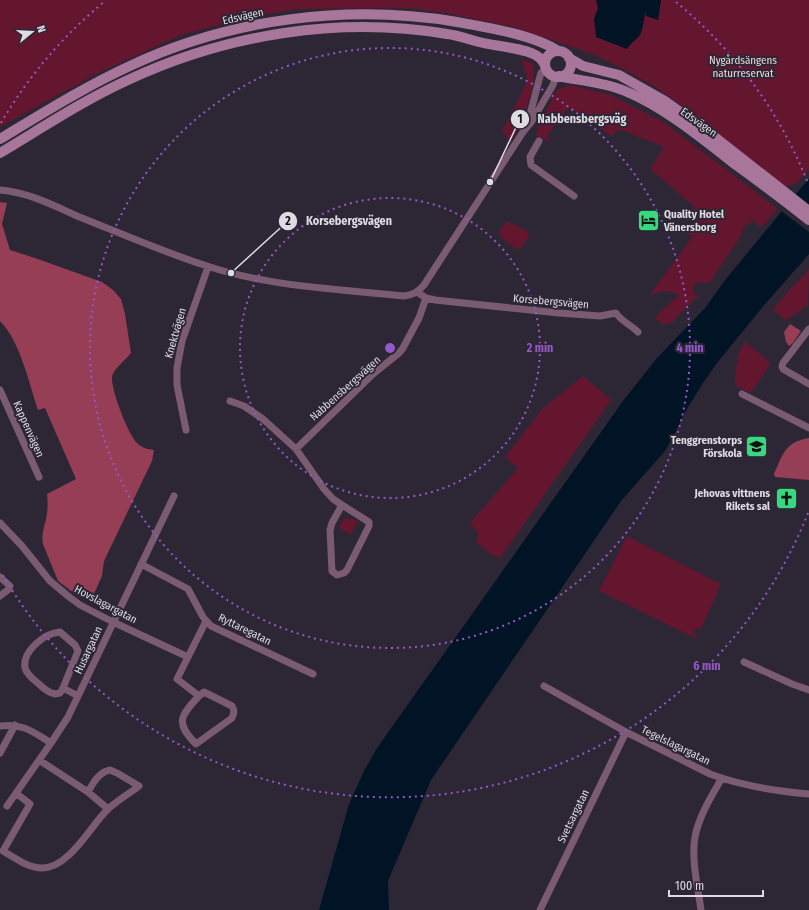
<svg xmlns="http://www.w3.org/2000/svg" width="809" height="910" font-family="'Fira Sans Condensed',sans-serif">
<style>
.green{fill:#64162f}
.forest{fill:#953e55}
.water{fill:#001426}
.pier{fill:#2d2735}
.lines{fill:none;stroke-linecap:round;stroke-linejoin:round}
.minor{stroke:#7b5b72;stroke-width:7}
.secondary{stroke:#a8769b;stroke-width:10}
.ring{fill:none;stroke:#9458c8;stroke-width:2;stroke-dasharray:2 4}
.labels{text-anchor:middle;stroke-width:4;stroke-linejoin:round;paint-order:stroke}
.street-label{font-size:11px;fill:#dfdbe4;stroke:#2d2735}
.park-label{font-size:11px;fill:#f0d6da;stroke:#2d2735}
.poi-label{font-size:11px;font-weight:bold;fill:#dfdbe4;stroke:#2d2735;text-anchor:end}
.centre{fill:#9458c8;stroke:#2d2735;stroke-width:2}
.ring-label{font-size:12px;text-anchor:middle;font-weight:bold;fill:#9458c8;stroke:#2d2735;stroke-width:4;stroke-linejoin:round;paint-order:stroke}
.leader{fill:none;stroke:#dfdbe4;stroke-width:1.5}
.callout-dot{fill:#dfdbe4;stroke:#2d2735;stroke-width:1.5}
.mark-label{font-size:12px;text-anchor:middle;font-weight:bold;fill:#111}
.callout-label{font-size:12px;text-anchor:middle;font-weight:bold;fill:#dfdbe4;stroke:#2d2735;stroke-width:4;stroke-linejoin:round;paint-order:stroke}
</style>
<rect width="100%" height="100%" fill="#2d2735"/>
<path class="green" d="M0 0H809V170L795 184 784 187 689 111 657 88 625 70 595 55 514 27 440 12 408 8 296 9 239 20 181 35 100 72 0 127Z
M520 57 523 60 533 63C537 92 523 116 511 142L502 131 528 80Z
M570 85 611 95 665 123 778 209 762 227 753 221C745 225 742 228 741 236L710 282 704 283 697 282 693 287V293L698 296 672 322 663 325 655 317 679 295C668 289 661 291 650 295L692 237 687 232 698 218 691 212 695 207 650 169 664 147 619 129 612 136 569 107 547 136V137L550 140 549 142 536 135 538 127 557 90Z
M507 221 527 231 529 236 521 248 517 249C509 243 500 240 499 231Z
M809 269 808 307 804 306 801 311 797 312 796 314 785 320 773 309 793 286 799 281Z
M745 342 771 363 751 393 735 385C736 369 736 355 745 342Z
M583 376 611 400 500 558C490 554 482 550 476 540L479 534 470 523 518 468 505 457 543 408Z
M344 518 358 520 351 535 339 528Z
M627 536 721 584 701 629 696 628 693 633 697 636 695 638 599 591Z"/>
<path class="forest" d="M0 202 7 203 2 224 10 250 35 258 102 282 113 290 121 299 125 314 131 353C126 360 113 369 112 377 111 390 128 434 137 443 142 448 147 449 154 450L152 461 104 561 102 576 92 598H84L78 596 58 581 43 544C41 535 44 528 46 519 48 511 48 502 47 494L76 479 45 408 38 410C29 383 20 341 0 321Z
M790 324 801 331 793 343 789 346 786 342 784 332Z
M809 438V480L775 477 774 474C783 454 785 442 809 438Z"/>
<path class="water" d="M596 0H661L658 20 646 16V12C643 20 644 27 640 35 637 39 631 43 627 49L596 37 594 19 598 8Z
M809 179V254L761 309 717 363 703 383 685 412 673 437 665 451 621 501 431 780 388 881 389 910H319L349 804 364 771 377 748 623 401 657 358 705 308 726 279 800 189Z"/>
<path class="pier" d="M793 193 809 205V232L780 210Z"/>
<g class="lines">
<path class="minor" d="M527 126 539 80 541 73 546 68
M539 141 530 157 531 165 574 196
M0 190C27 192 53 205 77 216 120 233 163 252 207 266 270 287 339 289 404 296 413 295 418 292 424 285L523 132 532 121 553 85 556 76
M417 292 426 298 435 300 559 313 600 316 616 313C621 321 631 325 638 332
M809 329 783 363 782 366 783 369 809 384
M0 390 39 477
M742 394 809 428
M230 401 244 406 263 419 296 449 324 489 333 499 342 505 332 523 330 530 332 571 337 575 344 573 347 570 369 526V522L342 505
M186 430 177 385V368L182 341 208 267
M296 449 373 374 399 353 403 348 419 318 426 298
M0 523 22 546 50 581 68 596 80 605 113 622 188 657 206 621
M141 564 188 589 203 617 211 626 313 674
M0 577 10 586 9 589 0 596
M188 657 177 679 199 696 204 692 232 706C235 711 234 713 232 718L196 744C175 723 180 716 199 696
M744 662 792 684 809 690
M544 686 626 732 710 774C742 786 775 791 809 794
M63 688 78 651 75 645 60 632C45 633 22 651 25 668 27 675 34 680 39 684 44 689 49 693 55 694L60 693 63 688 78 696
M0 726C23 723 33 732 51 743
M0 753 15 725
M88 792 108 809
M16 793 30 804 3 851C15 858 28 868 42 868 69 868 90 827 107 810 116 801 129 794 139 786L117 773 110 770C99 772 93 783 88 792L39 760
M7 806 51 743 68 717 174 496
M540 910 626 732
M701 910C698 887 691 860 695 837 699 816 711 797 722 778"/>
<path class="secondary" d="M545 64a13 13 0 1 1 26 0a13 13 0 1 1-26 0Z
M569 58 583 66 619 75 665 101 712 135 809 211
M559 76C581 81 604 82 625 91 664 107 703 139 736 165 761 183 785 201 809 220
M0 139C43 113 86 86 132 65 232 18 349 4 457 22 486 27 534 35 558 51
M0 153C42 128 84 100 128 80 226 34 340 16 447 34 457 35 468 39 479 42 493 46 527 48 537 56 541 58 543 62 545 65"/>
</g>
<g class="ring">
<circle cx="390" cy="348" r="150"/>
<circle cx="390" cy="348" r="300"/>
<path d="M808 513A449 449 0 0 1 1 572M1 123A449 449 0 0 1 104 2M676 2A449 449 0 0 1 808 183"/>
</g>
<defs>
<symbol id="hotel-square" viewBox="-11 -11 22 22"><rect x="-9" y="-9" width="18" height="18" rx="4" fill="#38d880" stroke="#2d2735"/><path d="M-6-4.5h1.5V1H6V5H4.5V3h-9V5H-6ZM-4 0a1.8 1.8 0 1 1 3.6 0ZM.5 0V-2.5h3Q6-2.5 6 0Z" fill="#111"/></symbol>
<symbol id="school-square" viewBox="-11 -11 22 22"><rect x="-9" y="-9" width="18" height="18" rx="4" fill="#38d880" stroke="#2d2735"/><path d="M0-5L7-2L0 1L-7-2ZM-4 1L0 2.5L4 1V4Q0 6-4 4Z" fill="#111"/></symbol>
<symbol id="church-square" viewBox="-11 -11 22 22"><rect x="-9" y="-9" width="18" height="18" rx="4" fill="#38d880" stroke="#2d2735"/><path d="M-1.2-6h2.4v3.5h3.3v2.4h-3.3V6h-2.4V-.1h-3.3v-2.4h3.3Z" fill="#111"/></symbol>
</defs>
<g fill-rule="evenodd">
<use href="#hotel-square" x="636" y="208" width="25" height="25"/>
<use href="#school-square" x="744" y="434" width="25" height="25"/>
<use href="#church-square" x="774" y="486" width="25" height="25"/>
</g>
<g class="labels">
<g class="street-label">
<text transform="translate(243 16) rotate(-13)" y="4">Edsvägen</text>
<text transform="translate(699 122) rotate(35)" y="4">Edsvägen</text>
<text transform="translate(551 301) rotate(5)" y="4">Korsebergsvägen</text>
<text transform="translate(175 333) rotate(-74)" y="4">Knektvägen</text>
<text transform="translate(345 388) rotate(-42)" y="4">Nabbensbergsvägen</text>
<text transform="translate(29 429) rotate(66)" y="4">Kappenvägen</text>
<text transform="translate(106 604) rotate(28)" y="4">Hovslagargatan</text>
<text transform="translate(245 629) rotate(26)" y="4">Ryttaregatan</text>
<text transform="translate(88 650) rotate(-65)" y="4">Husargatan</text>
<text transform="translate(676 745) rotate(26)" y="4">Tegelslagargatan</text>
<text transform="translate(573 816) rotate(-64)" y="4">Svetsargatan</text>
</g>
<g class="park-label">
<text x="743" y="64">Nygårdsängens<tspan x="743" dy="13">naturreservat</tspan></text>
</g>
<g class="poi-label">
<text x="664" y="218" text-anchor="start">Quality Hotel<tspan x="664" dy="13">Vänersborg</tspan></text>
<text x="742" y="444">Tenggrenstorps<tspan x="742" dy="13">Förskola</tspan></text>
<text x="770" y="497">Jehovas vittnens<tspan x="770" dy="13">Rikets sal</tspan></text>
</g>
</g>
<circle cx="390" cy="348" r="6" class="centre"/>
<g class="ring-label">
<text x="540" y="352">2 min</text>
<text x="690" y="352">4 min</text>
<text x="707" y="670">6 min</text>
</g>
<path class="leader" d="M490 182L520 119M231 273L288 221"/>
<g class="callout-dot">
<circle cx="490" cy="182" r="4"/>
<circle cx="231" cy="273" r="4"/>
<circle cx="520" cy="119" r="10"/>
<circle cx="288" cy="221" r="10"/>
</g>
<g class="mark-label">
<text x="520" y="123">1</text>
<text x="288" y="225">2</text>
</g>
<g class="callout-label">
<text x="582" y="123">Nabbensbergsväg</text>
<text x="349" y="225">Korsebergsvägen</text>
</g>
<g transform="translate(32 32) rotate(72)" stroke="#2d2735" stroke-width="3" paint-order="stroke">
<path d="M0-3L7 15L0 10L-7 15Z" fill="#dfdbe4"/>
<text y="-6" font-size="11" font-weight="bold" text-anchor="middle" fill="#dfdbe4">N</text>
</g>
<path d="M669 890v6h94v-6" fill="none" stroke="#dfdbe4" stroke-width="2"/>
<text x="675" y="890" font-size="12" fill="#dfdbe4" stroke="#2d2735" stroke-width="3" paint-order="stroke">100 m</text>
</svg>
